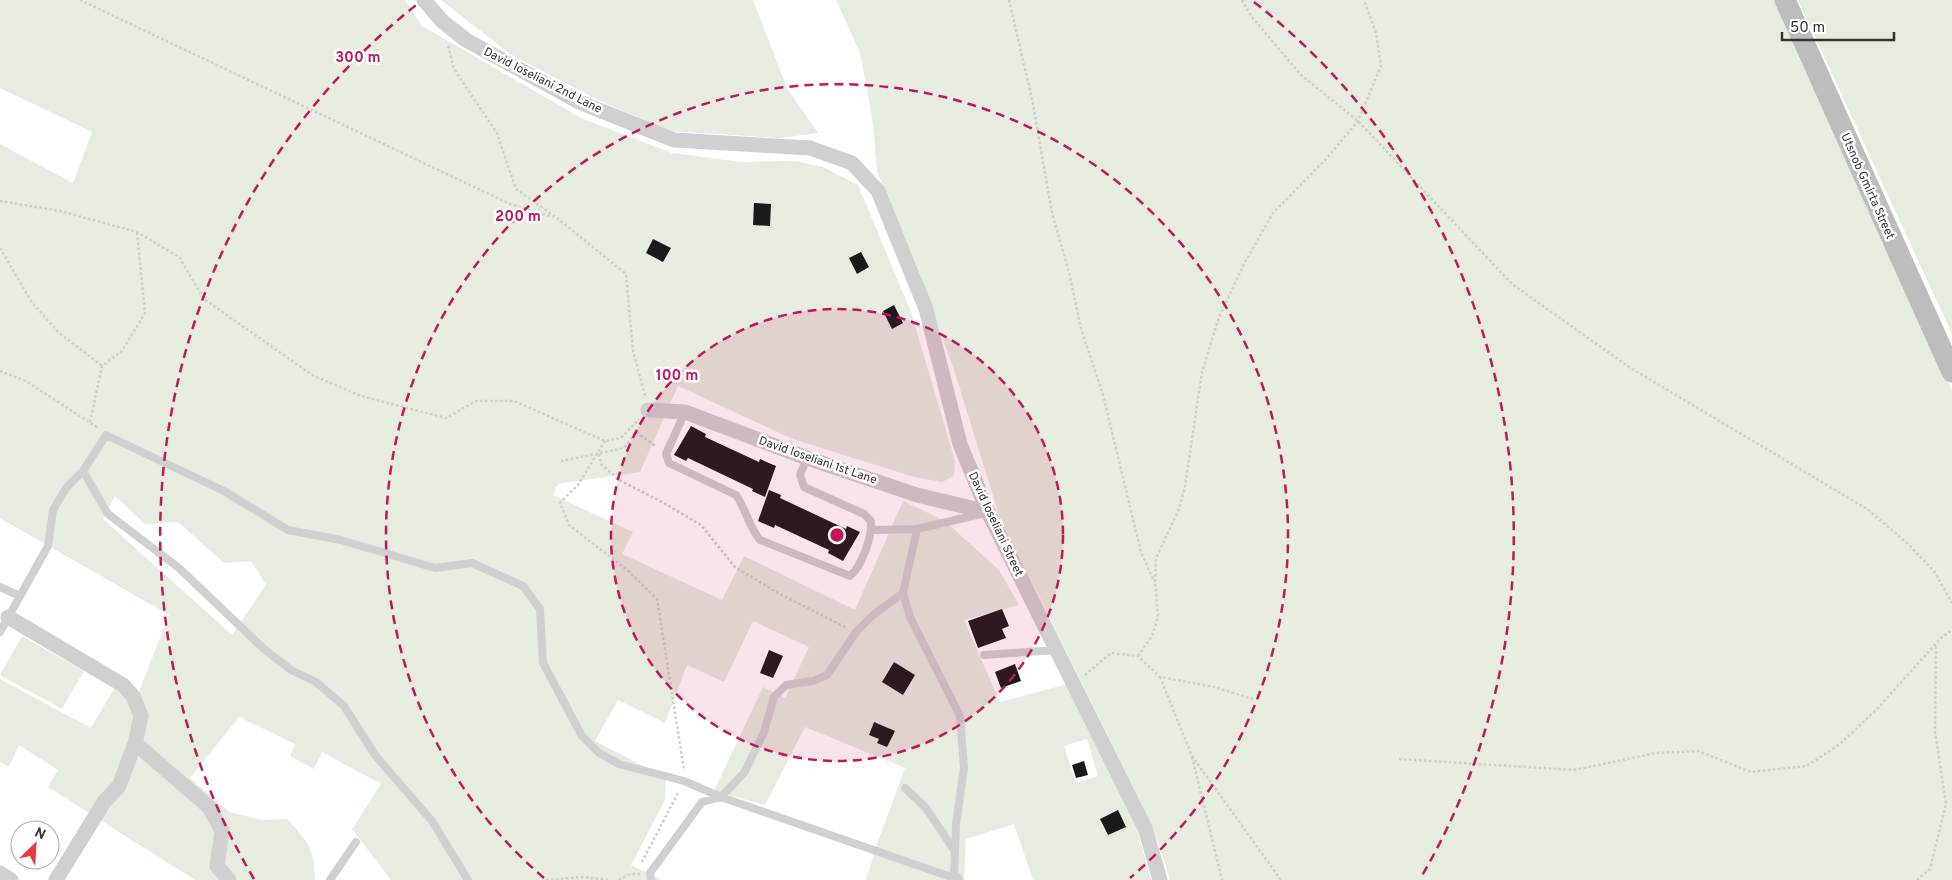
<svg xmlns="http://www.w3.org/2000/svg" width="1952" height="880" font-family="Overpass,sans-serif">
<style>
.green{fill:#e6ecdf;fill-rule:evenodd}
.building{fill:#1a1a1a}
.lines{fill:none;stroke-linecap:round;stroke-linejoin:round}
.path{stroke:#cdcdcd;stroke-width:2.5;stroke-dasharray:2.5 2.5;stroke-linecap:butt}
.lane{stroke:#d0d0d0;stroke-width:8}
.street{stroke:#d0d0d0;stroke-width:15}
.secondary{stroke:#bdbdbd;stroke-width:21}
.ring{fill:none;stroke:#c2185b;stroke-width:2.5;stroke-dasharray:9 6}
.labels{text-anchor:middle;stroke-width:5;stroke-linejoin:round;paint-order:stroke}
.street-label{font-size:12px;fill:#333;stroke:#fff}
.centre{fill:#c2185b;stroke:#fff;stroke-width:2.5}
.ring-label{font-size:15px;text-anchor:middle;font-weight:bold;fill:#c2185b;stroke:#fff;stroke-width:5;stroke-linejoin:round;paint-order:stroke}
</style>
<rect width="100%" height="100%" fill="#fff"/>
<path class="green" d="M0 0H405L422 26 583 119 672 153 742 162 795 161 823 167 858 185 911 312 955 461 954 476 942 482 914 477 793 439 678 386 640 472 558 484 553 495 633 532 622 554 722 600 744 556 855 610 903 501 945 521 999 570 1019 605 964 620 1000 702 1067 684 1135 822 1151 880H1033L1014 824 966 839 964 880H866L877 844 905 768 805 727 765 805 714 791 763 687 785 698 809 647 753 621 724 682 687 665 665 723 618 700 595 741 666 778 665 800 631 865 661 880H391L352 829 381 784 322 752 314 769 290 756 295 744 239 717 190 778 229 812 263 820 287 819C307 840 315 850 315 880H195L48 787 58 770 19 745 9 767 0 762V679L91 728 115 687 138 694 169 615 0 518V144L73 183 92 132 0 88ZM115 496 145 524 178 522 224 563 251 561 266 585 232 635 103 519ZM1087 739 1098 776 1076 783 1064 746Z
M441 0H753L787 88 818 133 780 138 670 131 598 100 510 54Z
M836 0H1775L1799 58 1900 271 1952 390V880H1170L1161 849 1143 807 1037 592 1013 552 1003 528 955 373 917 266 877 172 873 123 860 53Z
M1798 0H1952V334Z
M22 636 84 671 62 709 0 675Z"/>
<path class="building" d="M754 203 771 204 770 226 753 225Z
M653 239 671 248 663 262 646 253Z
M861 252 869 267 857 274 849 258Z
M894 305 903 323 892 329 883 311Z
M691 426 706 434 705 437 759 462 760 459 776 466 765 497 752 491 753 489 688 458 686 461 674 455Z
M769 490 781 495 780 498 846 529 847 526 860 532 843 561 828 553 829 550 775 525 774 528 758 521Z
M1002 609 1009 626 1002 629 1006 638 978 648 968 621Z
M769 650 783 656 773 678 760 673Z
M894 662 915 675 903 695 882 682Z
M1015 664 1021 681 1001 688 995 672Z
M874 722 895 731 887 747 877 743 879 739 869 735Z
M1084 761 1088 775 1076 778 1072 765Z
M1118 810 1126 827 1108 835 1100 819Z"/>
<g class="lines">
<path class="path" d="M80 0 510 204 553 217
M1009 0 1032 99 1052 213 1069 272 1081 329 1103 395 1141 552 1154 581
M1242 0 1251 16 1301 75 1358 121 1512 284 1629 367 1867 509 1907 543 1934 571 1952 603
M448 46 454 69 497 133 516 189 557 218 626 274 633 351 645 396
M0 201 60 211 137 232 179 257 204 299 312 375 361 396 446 418 476 401H514L605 441 621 438 639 419
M0 248 31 301 57 331 102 366
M0 371 26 381 98 428
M90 422 102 366 122 351 145 313 137 232
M605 441 578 485 560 503 569 525 627 570 657 599 684 770
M599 454 601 464 619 480 662 502 701 525 735 567 778 593 847 628
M561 461 624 448 636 432 657 447
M1138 656 1152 636 1158 617 1155 582 1156 558 1179 509 1185 486 1202 372 1219 317 1245 262 1273 213 1327 158 1358 121 1381 66 1376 33 1364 0
M1085 675 1111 653 1138 656 1160 677 1214 687 1253 699
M1160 677 1192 756 1281 880
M1192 757 1222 880
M1399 759 1574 770 1656 753 1698 751 1751 772 1807 766 1840 744 1877 709 1941 638 1952 630
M642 862 679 791
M546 880 582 877 609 880
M619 880 630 874H641
M1917 880 1930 869 1946 804 1935 732 1936 645"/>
<path class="lane" d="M685 412 666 454 669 463 736 495C746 509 749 527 760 540L850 576C862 566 872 537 871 521L864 514 804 487 800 475 807 458
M83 471 108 514 179 568 264 649 291 670 316 682 344 706 375 755 432 821 468 880
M872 530 917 529
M0 587 20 596
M0 632 48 546 53 510 66 488 83 471 106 435 224 491 288 530 341 540 435 568 472 563 523 586 540 609 543 663 582 736 599 753 619 764 684 781 721 797 954 878 956 824 964 768 960 716 910 617 903 593
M984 655 1057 650
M905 788 926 808 954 850
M330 880 356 842
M651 880 650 873 702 802 721 797 744 773 764 732 774 697 786 685 813 681 827 675 856 632 873 615 903 593 917 529 981 514"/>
<path class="street" d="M424 0 442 21 466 40 579 102 674 140 810 148 852 163 878 191 926 309 960 444 988 512 1145 828 1160 880
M648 410 685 412 807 458 917 495 988 512
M8 617 123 685 133 696 141 716 135 743 119 786 104 802 56 880
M135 743 209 807 222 831 217 866 229 880
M0 873 11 880
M954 878 955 880"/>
<path class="secondary" d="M1785 0 1952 372"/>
</g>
<circle cx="837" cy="535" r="226" fill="#c2185b" fill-opacity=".12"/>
<g class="ring">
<circle cx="837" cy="535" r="226"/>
<path d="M544 878A451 451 0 1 1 1130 878"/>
<path d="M254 879A677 677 0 0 1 420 2M1254 2A677 677 0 0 1 1420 879"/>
</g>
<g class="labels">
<g class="street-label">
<text transform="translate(543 80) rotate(27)" y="4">David Ioseliani 2nd Lane</text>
<text transform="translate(1868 186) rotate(66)" y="4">Utsnob Gmirta Street</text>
<text transform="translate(818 460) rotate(19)" y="4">David Ioseliani 1st Lane</text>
<text transform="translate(996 524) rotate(65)" y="4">David Ioseliani Street</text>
</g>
</g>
<circle cx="837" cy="535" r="8" class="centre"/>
<g class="ring-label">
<text x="358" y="62">300 m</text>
<text x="518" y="221">200 m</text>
<text x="677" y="380">100 m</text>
</g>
<g transform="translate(35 845) rotate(25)"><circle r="24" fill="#ffffff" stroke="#adadad"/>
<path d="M0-4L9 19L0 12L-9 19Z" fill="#e63946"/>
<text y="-8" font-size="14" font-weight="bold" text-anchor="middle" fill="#333333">N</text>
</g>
<path d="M1782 32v8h112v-8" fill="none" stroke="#333333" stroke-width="2.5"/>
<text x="1790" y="32" font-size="15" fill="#333333" stroke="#ffffff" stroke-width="4" paint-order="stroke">50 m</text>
</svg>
